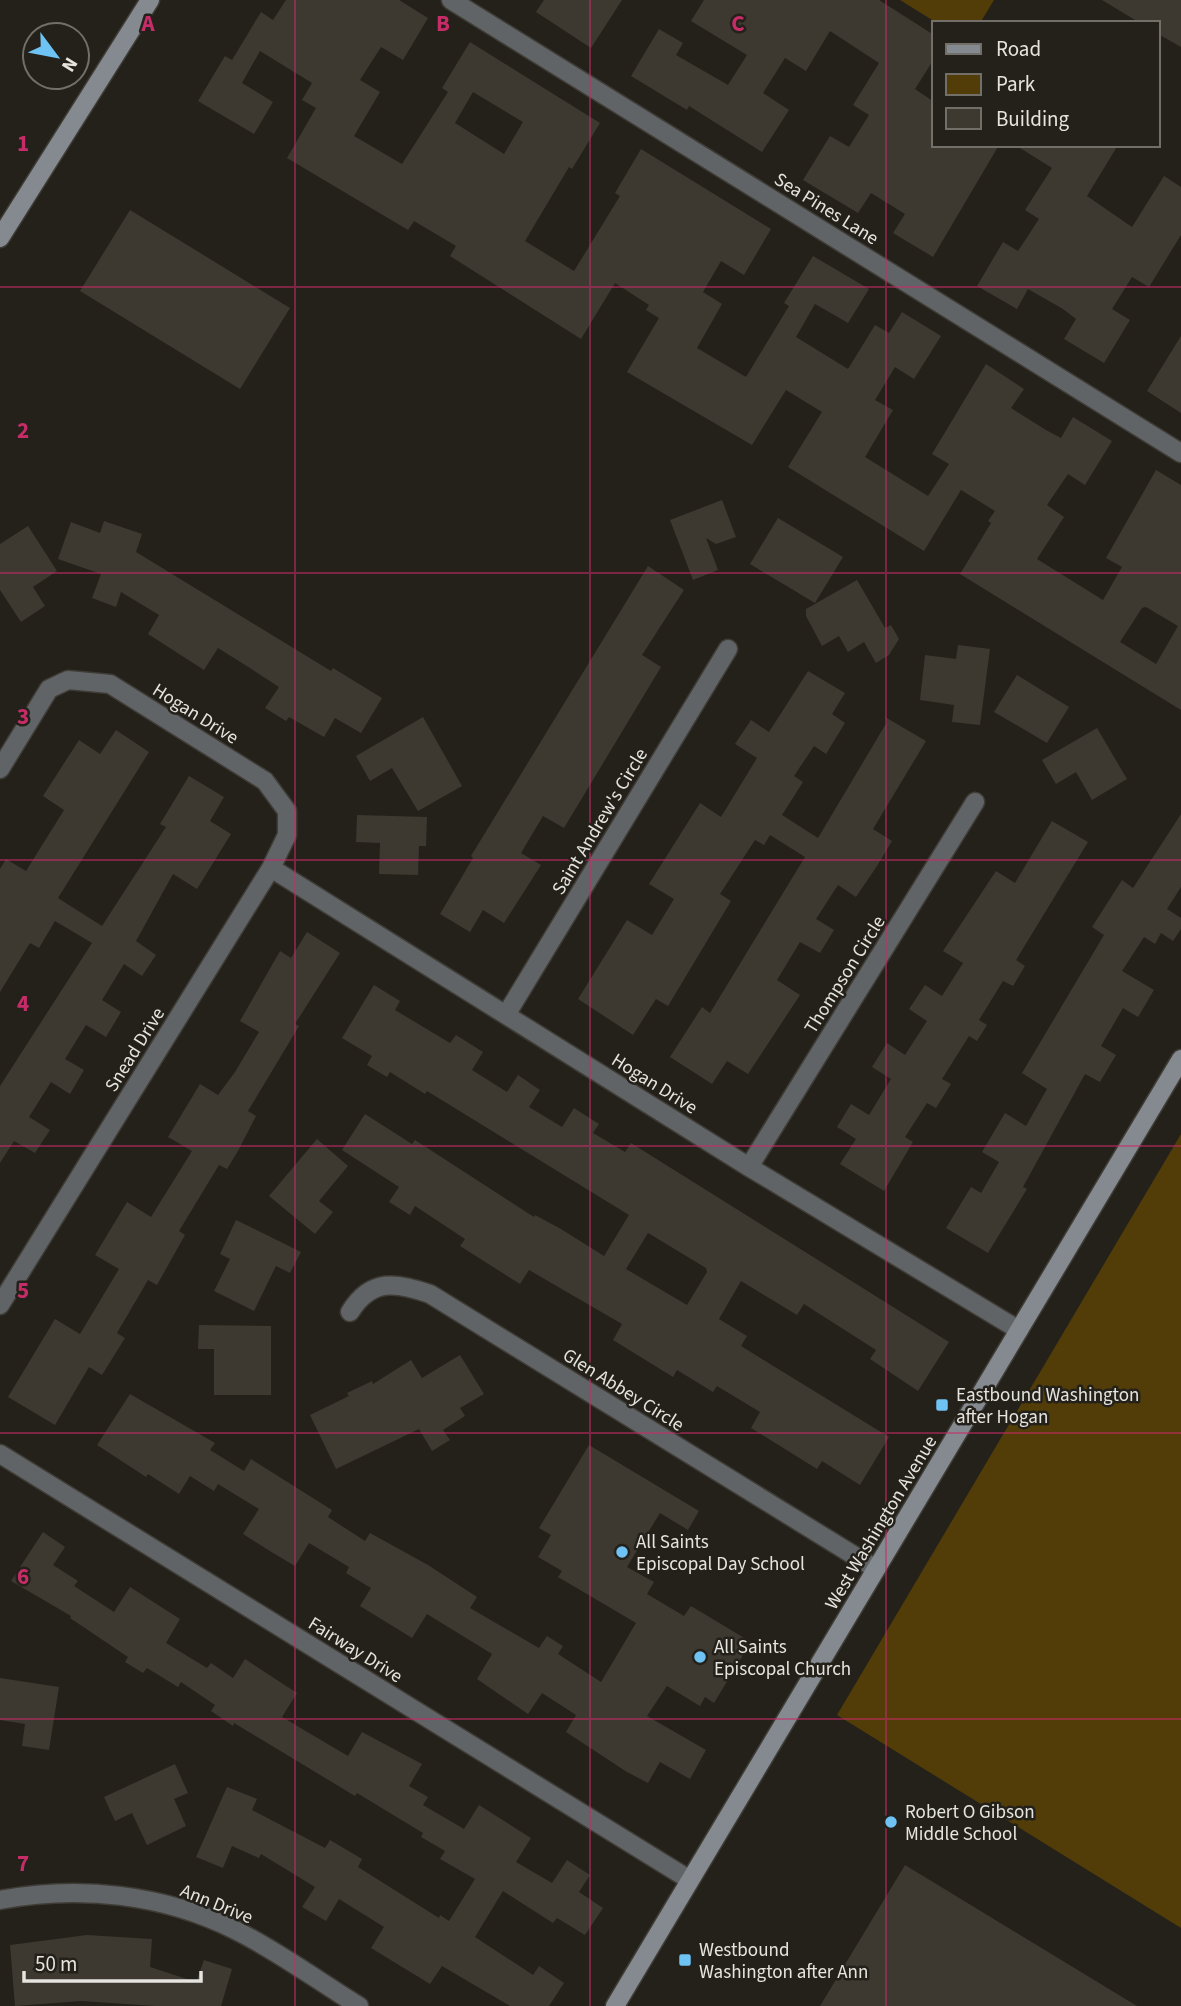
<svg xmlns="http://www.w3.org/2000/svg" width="1181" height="2006" font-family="'Source Sans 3',sans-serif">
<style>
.green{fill:#523d08}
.building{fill:#3d3931;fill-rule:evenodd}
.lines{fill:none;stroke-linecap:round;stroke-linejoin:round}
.street-casing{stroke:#3f3c36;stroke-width:21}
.secondary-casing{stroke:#3f3c36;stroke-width:21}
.street{stroke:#606467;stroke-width:18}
.secondary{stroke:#848a8f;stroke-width:18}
.grid{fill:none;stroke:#c62c68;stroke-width:2;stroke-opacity:0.55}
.poi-dot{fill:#6fc2f4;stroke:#24211a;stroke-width:2.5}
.labels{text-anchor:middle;stroke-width:5;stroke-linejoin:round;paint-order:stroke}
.street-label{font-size:19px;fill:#e6e4df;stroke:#24211a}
.poi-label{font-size:19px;fill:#e6e4df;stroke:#24211a;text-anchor:start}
.grid-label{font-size:23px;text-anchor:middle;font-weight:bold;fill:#c62c68;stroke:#24211a;stroke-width:5;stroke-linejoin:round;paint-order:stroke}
</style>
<rect width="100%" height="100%" fill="#24211a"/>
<path class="green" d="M900 0H994L980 23H937Z
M1181 1134V1928L837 1715Z"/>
<path class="building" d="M286 0H399L428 18 403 60 381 47 360 80 380 92 354 136 402 164 448 92 442 88 470 42 600 123 572 169 569 167 525 241 574 271 620 196 615 193 641 149 771 229 744 275 721 261 703 292 722 304 697 348 746 377 789 306 784 303 813 256 869 289 848 323 815 304 796 337 848 369 875 325 889 333 902 312 941 336 914 379 895 367 875 400 893 410 865 457 928 496 949 464 932 454 986 364 1024 389 1011 408 1046 430 1061 438 1073 417 1112 441 1085 485 1068 474 1047 505 1064 517 1037 559 1103 600 1122 567 1106 558 1156 470 1181 485V710L960 574 991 523 988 521 995 511 961 490 924 551 788 467 822 412 786 390 752 445 627 372 659 318 646 310 649 305 615 283 581 339 450 256 456 246 414 221 408 230 287 158 316 108 302 100 312 83 260 51 242 83 273 102 254 134 198 101 225 56 232 60 261 12 273 20ZM473 92 523 122 504 154 455 123ZM1146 607 1178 626 1156 664 1120 642 1142 608Z
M544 0H622L591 48 536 12Z
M704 0H879L934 35V59L915 89 934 102V145H999L933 257 893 233 905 214 871 193 858 213 803 180 830 136 849 147 869 115 853 105 879 63 830 31 806 71 785 58 763 93 789 110 762 152 689 106 687 110 631 76 659 29 683 43 676 55 728 85 747 55 691 21Z
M1102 0H1181V47L1158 34V23H1140Z
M1015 145H1118L1087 196 1132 227 1164 176 1181 187V235L1149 287 1132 277 1112 309 1130 320 1104 363 1064 339 1076 319 1063 309 1028 289 1017 309 977 286 1003 242 1018 251 1039 219 1025 210 1052 168Z
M130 210 290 308 240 389 80 291Z
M1181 336V413L1147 391Z
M722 500 736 537 716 544 706 538 718 570 693 580 670 520Z
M778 518 843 557 815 603 750 564Z
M104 521 142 534 136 552 331 671 333 668 382 698 361 733 335 718 324 737 289 717 286 721 265 708 279 687 242 663 218 648 204 670 148 634 159 615 121 592 116 607 92 598 101 574 58 559 71 522 100 533Z
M28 526 57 571 33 587 45 606 21 622 0 590V544Z
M648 566 684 590 642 655 661 667 564 828 543 816 521 853 541 865 504 923 483 910 470 932 440 914 473 858 471 856Z
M857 580 885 628 891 625 899 639 889 655 876 663 864 642 848 652 839 636 822 646 806 616V609Z
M958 645 990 649 980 725 952 722 954 705 920 700 925 655 956 659Z
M808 671 845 693 832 714 845 723 826 754 814 746 794 776 803 782 782 815 818 838 887 722 885 717 926 741 873 829 892 841 877 866 856 897 838 885 816 919 834 930 820 953 800 942 777 980 800 995 748 1074 727 1061 712 1084 670 1057 702 1007 710 1013 805 857 770 835 764 845 755 840 720 894 731 901 668 1006 656 999 633 1035 578 999 627 920 652 935 674 899 649 884 700 803 721 817 757 758 735 744 751 720 769 732Z
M1017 675 1069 707 1047 743 994 712Z
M423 717 462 786 418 811 392 768 370 781 356 756Z
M1097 728 1127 779 1092 800 1076 772 1056 784 1042 760Z
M116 730 149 752 58 898 102 926 166 827 160 824 189 776 224 797 210 821 231 834 197 889 173 874 136 941 156 955 142 976 124 964 102 1000 121 1012 106 1037 86 1025 65 1059 84 1070 70 1094 51 1082 29 1117 50 1130 35 1153 14 1141 0 1163V1086L92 943 55 921 39 948 30 943 0 992V869L6 859 26 871 64 810 43 796 79 740 100 754Z
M1181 814V887L1167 909 1181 918V929L1173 941 1161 933 1155 944 1144 937 1122 971 1154 990 1138 1017 1123 1008 1101 1046 1116 1055 1100 1082 1085 1074 1023 1187 1027 1189 988 1253 946 1228 971 1187 981 1193 999 1162 982 1152 1005 1113 1026 1126 1047 1089 1022 1073 1104 935 1092 927 1122 880 1133 888Z
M357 815 427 817 426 846H419L418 875 379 874 380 843 356 842Z
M1052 821 1088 842 1016 960 1025 966 1013 986 1003 981 979 1020 987 1025 977 1041 969 1036 942 1079 951 1084 936 1108 927 1103 905 1137 913 1142 884 1191 840 1164 856 1139 837 1127 851 1104 869 1115 891 1079 872 1067 887 1043 905 1055 927 1021 909 1009 925 985 942 996 963 963 943 951 996 871 1015 883Z
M307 932 340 953 295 1024 299 1026 248 1111 256 1116 238 1151 227 1169 219 1165 179 1231 185 1235 157 1285 148 1280 117 1333 125 1338 102 1375 89 1367 55 1425 8 1397 55 1319 80 1334 119 1269 95 1255 127 1202 151 1217 192 1151 168 1137 200 1084 218 1095 235 1072 259 1032 240 1021 280 951 291 958Z
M374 985 400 1001 395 1010 450 1043 456 1035 483 1052 472 1070 507 1092 518 1075 540 1090 529 1107 562 1127 574 1108 599 1124 593 1133 625 1152 631 1143 949 1342 918 1391 870 1359 876 1350 804 1304 797 1315 741 1281 719 1319 747 1336 741 1346 889 1437 860 1485 822 1461 817 1469 751 1428 760 1412 717 1386 713 1392 677 1370 673 1377 613 1340 622 1324 529 1270 520 1284 460 1246 465 1239 415 1206 410 1215 389 1202 399 1187 342 1150 365 1114 412 1144 415 1140 534 1217 535 1215 561 1229 604 1256 629 1215 427 1091 425 1094 390 1072 387 1077 367 1065 372 1056 342 1038ZM648 1233 706 1268 707 1272 687 1305 626 1269Z
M317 1139 348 1166 319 1201 333 1212 315 1234 269 1196Z
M236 1220 301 1252 290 1273 276 1266 254 1311 214 1291 230 1259 220 1254Z
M199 1325 271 1326V1395H214V1349H198Z
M460 1355 484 1394 460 1408 465 1416 443 1430 450 1440 432 1451 419 1429 336 1469 310 1415 349 1396 347 1393 372 1381 373 1384 411 1360 422 1378Z
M130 1394 215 1443 210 1450 244 1471 251 1459 332 1510 328 1517 365 1541 370 1533 428 1565 477 1597 470 1608 539 1648 547 1636 563 1646 558 1654 601 1682 636 1623 558 1577 562 1571 538 1557 551 1535 539 1528 589 1445 699 1511 688 1530 660 1513 627 1567 654 1582 647 1594 684 1616 691 1606 751 1642 714 1703 705 1697 700 1706 667 1686 647 1716 706 1750 690 1779 660 1762 648 1783 627 1772 566 1732 576 1715 542 1693 528 1714 477 1679 492 1654 427 1614 412 1638 360 1606 371 1588 346 1573 349 1567 309 1543 295 1566 273 1553 243 1534 259 1509 218 1484 214 1491 190 1476 179 1494 148 1474 146 1477 97 1445Z
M43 1532 65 1547 53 1565 78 1581 74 1586 114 1612 130 1587 180 1619 166 1643 207 1668 211 1663 233 1678 245 1659 297 1693 282 1717 348 1756 362 1732 422 1764 409 1786 428 1797 423 1805 464 1829 479 1805 501 1819 531 1838 516 1862 552 1883 567 1860 590 1875 579 1892 603 1908 585 1935 557 1918 553 1923 503 1891 475 1937 533 1975 539 1966 564 1983 549 2006H510L442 1966 430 1984 371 1948 384 1927 339 1899 326 1921 302 1907 315 1887 261 1854 259 1858 232 1846 223 1868 196 1857 227 1787 257 1799 252 1810 325 1848 330 1840 362 1859 358 1867 439 1918 440 1915 449 1921 475 1879 440 1859 445 1851 421 1837 423 1833 357 1793 355 1796 234 1723 233 1726 211 1711 215 1705 181 1682 178 1687 147 1668 143 1673 125 1662 128 1657 70 1618 71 1616 11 1581Z
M0 1678 59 1687 49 1750 22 1746 25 1724 0 1720Z
M175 1764 188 1793 174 1799 186 1826 147 1845 132 1813 115 1821 104 1797Z
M905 1865 1137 2006H820Z
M87 1935 152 1939 150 1967 196 1982 204 1960 232 1969 221 2006H156L81 2001 15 2006 10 1945Z"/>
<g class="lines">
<defs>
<path id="street" d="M451 0 1181 453
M0 769 49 689 68 680 110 684 265 781 287 811V835L271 868 0 1305
M271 868 749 1167 1019 1330
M506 1015 728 649
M749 1167 975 802
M350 1312C371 1278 396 1282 430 1294L876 1569
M0 1454 690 1880
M0 1900C79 1885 163 1894 235 1930 278 1951 318 1981 359 2006"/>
<path id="secondary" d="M0 238 150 0
M615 2006 1181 1059"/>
</defs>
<use href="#street" class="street-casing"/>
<use href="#secondary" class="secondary-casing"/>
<use href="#street" class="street"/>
<use href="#secondary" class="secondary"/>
</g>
<path class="grid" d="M295 0V2006M590 0V2006M886 0V2006M0 287H1181M0 573H1181M0 860H1181M0 1146H1181M0 1433H1181M0 1719H1181"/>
<g class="poi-dot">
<rect x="935" y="1398" width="14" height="14" rx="3.5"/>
<circle cx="622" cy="1552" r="7"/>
<circle cx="700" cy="1657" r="7"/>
<circle cx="891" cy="1822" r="7"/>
<rect x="678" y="1953" width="14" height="14" rx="3.5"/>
</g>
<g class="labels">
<g class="street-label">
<text transform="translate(827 208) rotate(32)" y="7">Sea Pines Lane</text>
<text transform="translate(196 713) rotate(32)" y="7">Hogan Drive</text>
<text transform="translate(599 821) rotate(-59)" y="7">Saint Andrew's Circle</text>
<text transform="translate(844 974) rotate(-58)" y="7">Thompson Circle</text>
<text transform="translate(134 1049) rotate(-58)" y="7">Snead Drive</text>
<text transform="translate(655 1083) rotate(32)" y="7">Hogan Drive</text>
<text transform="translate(624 1389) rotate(32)" y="7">Glen Abbey Circle</text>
<text transform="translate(880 1522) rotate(-59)" y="7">West Washington Avenue</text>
<text transform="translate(356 1649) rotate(32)" y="7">Fairway Drive</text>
<text transform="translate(217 1903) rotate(22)" y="7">Ann Drive</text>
</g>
<g class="poi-label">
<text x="956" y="1401">Eastbound Washington<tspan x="956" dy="22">after Hogan</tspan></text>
<text x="636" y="1548">All Saints<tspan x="636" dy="22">Episcopal Day School</tspan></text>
<text x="714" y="1653">All Saints<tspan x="714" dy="22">Episcopal Church</tspan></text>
<text x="905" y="1818">Robert O Gibson<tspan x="905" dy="22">Middle School</tspan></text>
<text x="699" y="1956">Westbound<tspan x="699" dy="22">Washington after Ann</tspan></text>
</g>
</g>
<g class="grid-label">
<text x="148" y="31">A</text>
<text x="443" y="31">B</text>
<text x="738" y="31">C</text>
<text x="23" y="151">1</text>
<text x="23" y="438">2</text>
<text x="23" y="724">3</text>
<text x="23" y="1011">4</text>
<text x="23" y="1298">5</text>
<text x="23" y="1584">6</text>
<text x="23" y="1871">7</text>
</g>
<rect x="932" y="21" width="228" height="126" fill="#24211a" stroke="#726f69" stroke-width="2"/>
<rect x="946" y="44" width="35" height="10" fill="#848a8f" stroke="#726f69" stroke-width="2"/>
<text x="996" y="56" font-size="21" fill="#e6e4df">Road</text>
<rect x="946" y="74" width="35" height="21" fill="#523d08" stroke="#726f69" stroke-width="2"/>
<text x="996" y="91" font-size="21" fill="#e6e4df">Park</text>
<rect x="946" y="108" width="35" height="21" fill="#3d3931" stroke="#726f69" stroke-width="2"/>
<text x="996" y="126" font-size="21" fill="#e6e4df">Building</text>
<g transform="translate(56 56) rotate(122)"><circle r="33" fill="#24211a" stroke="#726f69" stroke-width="2"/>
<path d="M0-5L12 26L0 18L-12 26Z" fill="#6fc2f4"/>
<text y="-10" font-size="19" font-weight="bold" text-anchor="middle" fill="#e6e4df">N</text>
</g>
<path d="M24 1971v10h177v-10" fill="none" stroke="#e6e4df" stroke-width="3.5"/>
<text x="35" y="1971" font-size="21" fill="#e6e4df" stroke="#24211a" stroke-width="5" paint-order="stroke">50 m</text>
</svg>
